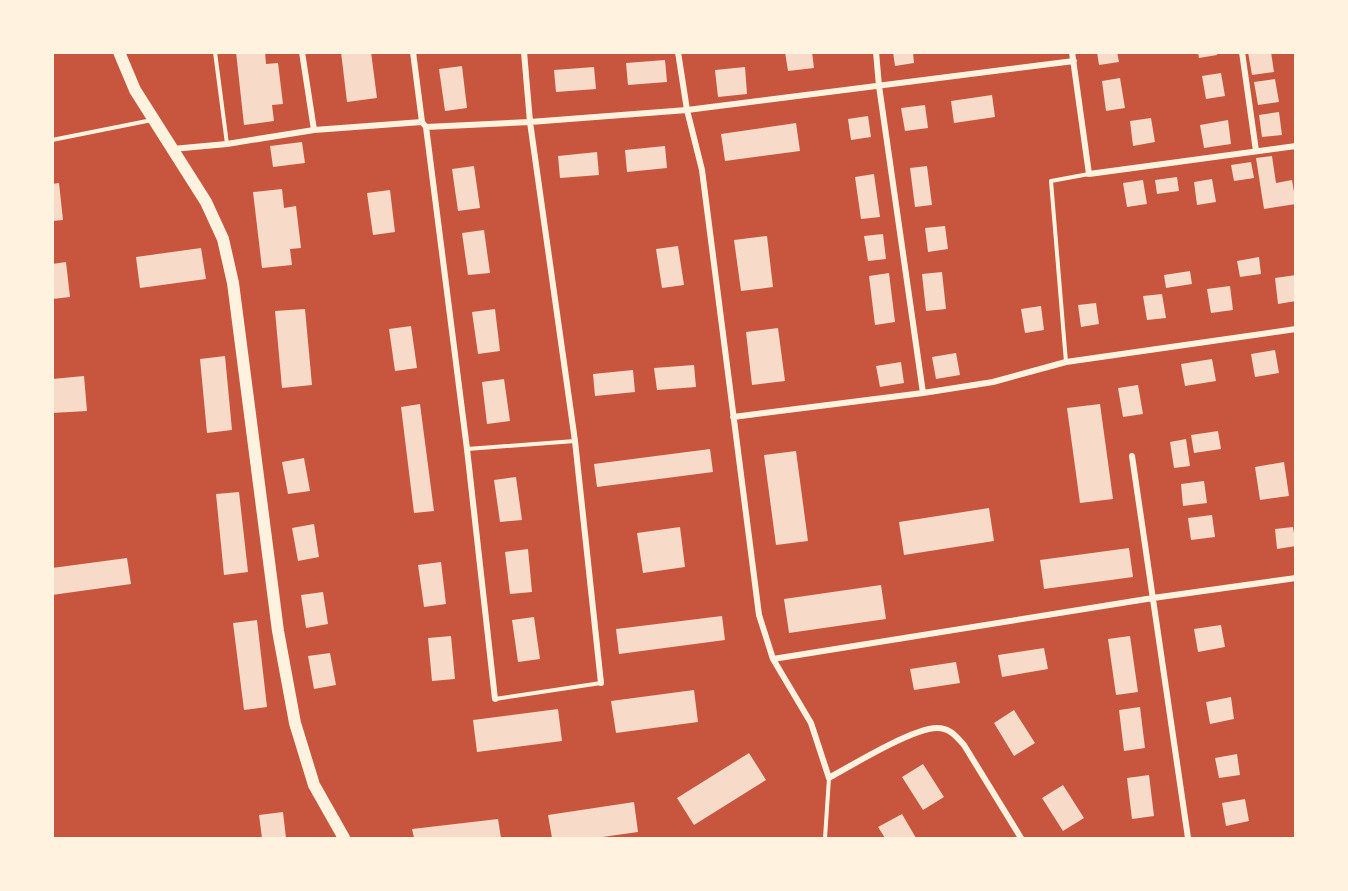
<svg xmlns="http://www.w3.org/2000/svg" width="1348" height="891" font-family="Bitter,serif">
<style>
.building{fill:#f7dbc8}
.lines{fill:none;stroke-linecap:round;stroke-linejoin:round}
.service{stroke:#fff3e0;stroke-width:4}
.minor{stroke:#fff3e0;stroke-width:6}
.primary{stroke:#fff3e0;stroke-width:12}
</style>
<rect width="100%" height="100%" fill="#c8553d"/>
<path class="building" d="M236 52H265L266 64 278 63 283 104 272 105 274 121 244 125Z
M341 52H371L377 98 347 102Z
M785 52H812L814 68 788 71Z
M893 52H913L914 63 895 66Z
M1097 52H1117L1119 62 1099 65Z
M1198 52H1217V55L1199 58Z
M1248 52H1271L1274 72 1252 75Z
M665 60 667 82 628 85 626 63Z
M462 66 467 108 445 111 439 69Z
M594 67 596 89 556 92 554 70Z
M745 67 747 94 718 97 715 70Z
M1221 73 1225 96 1206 99 1202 76Z
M1120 78 1125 108 1106 111 1102 81Z
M1275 79 1279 102 1258 105 1254 82Z
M992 95 995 117 954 123 951 101Z
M925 105 928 128 905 131 901 108Z
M1279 112 1282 135 1262 137 1259 115Z
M868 116 871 137 851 140 848 119Z
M1151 118 1155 142 1133 146 1130 121Z
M1228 120 1231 144 1204 148 1200 125Z
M796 123 800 151 725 161 721 134Z
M302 142 305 163 273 167 270 146Z
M665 146 667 168 627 172 625 150Z
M597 152 599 175 560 178 558 156Z
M1272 156 1276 183 1292 180 1296 204 1264 209 1256 158Z
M1251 162 1254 178 1234 181 1231 165Z
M474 166 480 208 458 211 452 169Z
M927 166 932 205 915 207 910 168Z
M874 174 880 217 861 219 855 177Z
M1177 177 1179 191 1157 194 1155 180Z
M1212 179 1216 202 1197 205 1194 182Z
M1143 180 1147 204 1127 207 1123 183Z
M59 183 63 220 52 221V184Z
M282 189 284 208 296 206 301 248 290 249 292 265 262 268 253 192Z
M390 190 395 232 373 235 367 193Z
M945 226 948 249 928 252 925 228Z
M484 230 490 273 468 275 462 233Z
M883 234 886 259 868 261 864 236Z
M767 236 773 287 741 291 734 240Z
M678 246 684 285 662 288 656 249Z
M201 248 206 279 140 288 136 257Z
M1259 257 1261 274 1240 277 1237 261Z
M66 262 70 297 52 299V264Z
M1190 271 1192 284 1166 288 1164 275Z
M942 272 946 309 926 311 922 274Z
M889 273 895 322 875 325 869 276Z
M1296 275V301L1278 304 1275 278Z
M1230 286 1233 310 1211 313 1207 289Z
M1162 294 1166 318 1147 320 1143 296Z
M1096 303 1099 324 1081 327 1078 305Z
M1041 306 1044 330 1025 333 1021 309Z
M305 309 312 385 282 388 275 311Z
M495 309 500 351 478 354 472 312Z
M411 326 417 368 395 371 389 329Z
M778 328 785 381 752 385 746 332Z
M1275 350 1279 373 1255 377 1251 354Z
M956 353 960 375 936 379 932 357Z
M225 356 232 430 207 433 200 359Z
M1212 359 1216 381 1185 386 1181 364Z
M901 362 904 383 880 387 876 366Z
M694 365 696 387 657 390 654 368Z
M633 370 635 392 595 396 593 374Z
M84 376 87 411 52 413V379Z
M504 379 510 421 487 424 482 382Z
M1138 385 1143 414 1123 417 1118 388Z
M420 404 434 511 414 513 401 407Z
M1100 404 1113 499 1080 503 1067 408Z
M1218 431 1221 449 1194 453 1191 435Z
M1186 439 1190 466 1174 468 1170 442Z
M710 449 713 472 597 487 594 464Z
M796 451 808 541 776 545 764 455Z
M304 458 310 491 288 494 282 462Z
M1284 462 1289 496 1260 500 1255 467Z
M516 477 522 520 500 522 494 480Z
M1204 481 1207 503 1183 506 1181 484Z
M239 492 248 572 224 575 216 494Z
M989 508 994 541 904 555 899 522Z
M1212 515 1215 537 1191 540 1188 518Z
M314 524 319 557 298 561 292 528Z
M680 527 685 567 643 573 637 533Z
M1293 527 1296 546 1277 549 1275 529Z
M1129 548 1133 577 1044 589 1040 560Z
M528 549 532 592 510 594 505 552Z
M127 558 131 584 52 595V568Z
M441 562 446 604 424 607 418 565Z
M881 585 886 619 789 633 784 599Z
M323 592 328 624 306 628 301 595Z
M722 616 725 640 619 654 616 629Z
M534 617 540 659 518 662 512 620Z
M257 620 267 707 244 710 233 623Z
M1221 625 1225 647 1198 652 1194 629Z
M451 636 455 679 432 681 428 638Z
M1130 636 1138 692 1116 695 1108 639Z
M1044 648 1048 669 1002 677 998 655Z
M330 653 336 685 314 689 308 656Z
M956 662 960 683 914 690 910 669Z
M694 690 698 722 616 733 611 701Z
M1231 697 1234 719 1210 724 1206 702Z
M1140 707 1145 748 1124 751 1119 710Z
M558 709 562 741 477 752 473 720Z
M1014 710 1035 743 1014 756 994 723Z
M749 753 766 780 694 825 677 798Z
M1237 754 1240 775 1219 778 1215 758Z
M923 764 944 797 923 810 902 777Z
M1149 775 1154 816 1132 819 1127 778Z
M1063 785 1084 818 1063 831 1042 798Z
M1245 799 1249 821 1226 826 1222 803Z
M634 802 638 832 595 838H552L548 815Z
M283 812 286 838H262L259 815Z
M902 814 916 838H885L878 827Z
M498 819 501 838H414L412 829Z"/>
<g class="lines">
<path class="service" d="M215 52 227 144
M52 140 152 120
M1066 362 1051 181 1089 174
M467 449 575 441
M495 699 601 683
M825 838 829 778"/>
<path class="minor" d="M302 52 314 130
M413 52 422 122 426 127 467 449 495 699
M524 52 530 122 575 441 601 683
M678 52 687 110 702 170 759 615 773 659 811 723 829 778C852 765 913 728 937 728 950 728 956 736 964 745L1021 838
M876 52 879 86 923 393
M1072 52 1089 174 1296 146
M1242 52 1256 151
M426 127 530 122 687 110 1074 61
M172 149 227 144 314 130 422 122
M733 417 923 393 993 382 1066 362 1296 329
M1132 456 1188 838
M773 659 1153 598 1296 578"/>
<path class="primary" d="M119 52 135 90 206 202 223 239 233 283 278 631 295 723 314 785 344 838"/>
</g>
<rect width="1348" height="891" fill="none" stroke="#fff3e0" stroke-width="108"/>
</svg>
